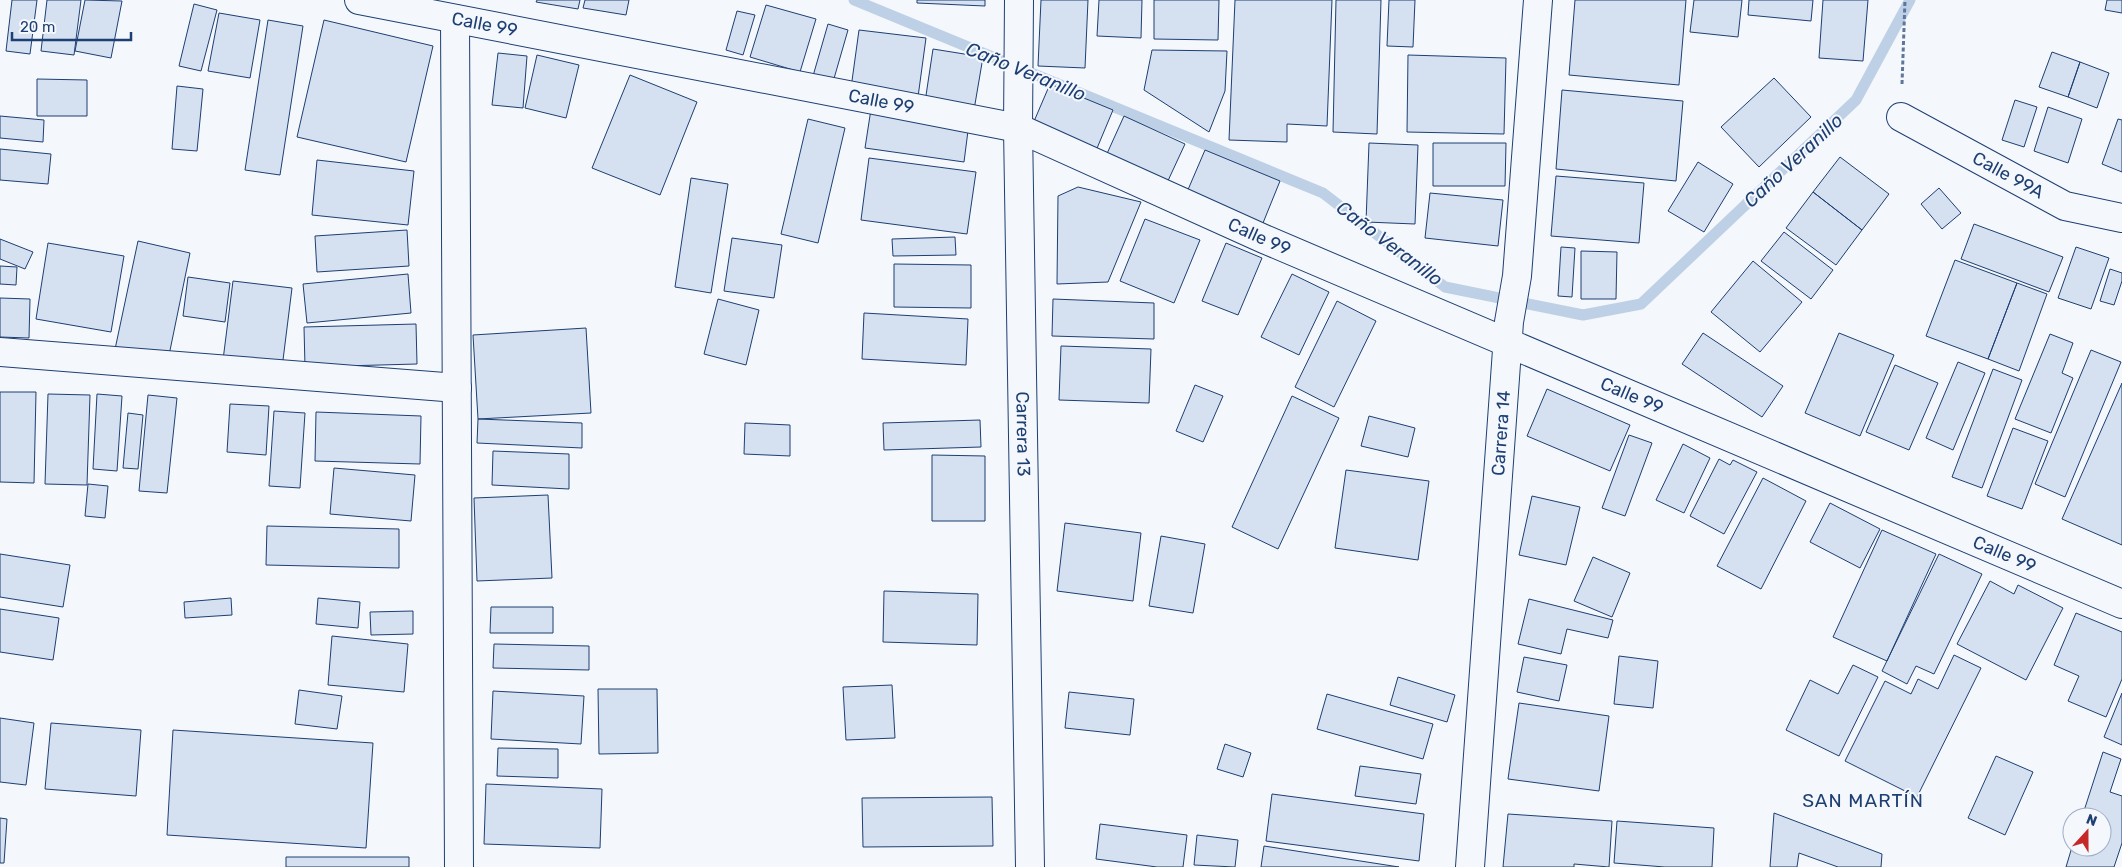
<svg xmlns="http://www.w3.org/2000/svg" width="2122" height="867" font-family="Rubik,sans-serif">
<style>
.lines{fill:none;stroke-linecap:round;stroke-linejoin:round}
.stream{stroke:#bed0e5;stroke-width:11}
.building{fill:#d5e0f0;stroke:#1d3f73}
.minor-casing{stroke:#1d3f73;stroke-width:30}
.path{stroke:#5e769c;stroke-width:3;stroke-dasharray:4 2.5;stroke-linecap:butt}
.minor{stroke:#f4f7fb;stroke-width:28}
.labels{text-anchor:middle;stroke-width:4;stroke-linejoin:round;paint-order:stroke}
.street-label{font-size:18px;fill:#1d3f73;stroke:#f4f7fb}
.water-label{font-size:19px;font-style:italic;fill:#1d3f73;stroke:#f4f7fb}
.neighbourhood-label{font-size:19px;letter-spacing:1px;fill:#1d3f73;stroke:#f4f7fb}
</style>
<rect width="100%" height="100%" fill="#f4f7fb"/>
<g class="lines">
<path class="stream" d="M854 0 1323 193 1445 287 1583 315 1641 304 1856 100 1910 0"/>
</g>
<path class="building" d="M12 0H37L30 54 6 51Z
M47 0H81L74 55 41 51Z
M85 0 122 1 111 58 75 51Z
M537 0H580L578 9 536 2Z
M585 0H629L626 15 583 8Z
M917 0H985V6L917 3Z
M1041 0H1088L1085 68 1038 66Z
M1099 0H1142L1141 38 1097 36Z
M1154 0H1219L1218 40 1154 39Z
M1235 0H1332L1327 126 1287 124V142L1229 140Z
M1336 0H1381L1377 134 1333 132Z
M1389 0H1415L1413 47 1387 46Z
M1575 0H1686L1679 85 1569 75Z
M1694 0H1742L1738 37 1690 32Z
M1749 0H1813L1811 21 1748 15Z
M1823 0H1868L1863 61 1819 58Z
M2107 0H2122V13L2105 10Z
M194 4 217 10 201 71 179 66Z
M766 5 816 19 800 72 750 57Z
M737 11 755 15 743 55 726 50Z
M219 13 260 20 250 78 208 71Z
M268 20 303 26 280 175 245 170Z
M324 20 433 46 406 162 297 137Z
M828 24 848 30 833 82 813 76Z
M859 30 926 38 918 97 851 88Z
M933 49 983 57 974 110 925 102Z
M1152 50 1227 51 1225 91 1209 132 1144 90Z
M2052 52 2080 62 2068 97 2039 87Z
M498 53 527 56 523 108 492 105Z
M537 55 579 65 566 118 525 108Z
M1408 55 1506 58 1504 134 1407 132Z
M2080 62 2109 73 2097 108 2068 97Z
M630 75 697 102 660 195 592 168Z
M1774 78 1811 117 1759 167 1721 127Z
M37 79 87 80V116H37Z
M1050 84 1113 110 1095 153 1032 126Z
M177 86 203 89 197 151 172 149Z
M1562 90 1683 101 1676 181 1556 169Z
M2015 100 2037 107 2024 147 2002 140Z
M2048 107 2082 119 2068 163 2034 151Z
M871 109 969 123 964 162 865 148Z
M0 116 44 120 43 142 0 138Z
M1124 116 1185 144 1166 185 1105 158Z
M808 119 845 128 818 243 781 234Z
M2118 119 2122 120V172L2102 164Z
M1369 143 1418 145 1415 224 1366 222Z
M1433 143H1506L1505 186H1433Z
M0 149 51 154 48 184 0 180Z
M1205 150 1280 181 1263 223 1187 192Z
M1840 157 1889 194 1862 230 1813 192Z
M869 158 976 172 967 234 861 220Z
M317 160 414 171 408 225 312 215Z
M1698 162 1733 184 1704 232 1668 211Z
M1556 176 1644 183 1639 243 1551 236Z
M691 178 728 184 711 293 675 287Z
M1078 187 1141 202 1108 282 1057 284 1058 196Z
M1939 188 1961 213 1942 229 1921 204Z
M1813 192 1862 230 1836 265 1786 228Z
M1430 193 1503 200 1498 246 1425 238Z
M1145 219 1200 240 1174 303 1120 281Z
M1974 224 2063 257 2049 292 1961 259Z
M407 230 409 266 317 272 315 236Z
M1784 232 1833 270 1811 299 1761 261Z
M955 237 956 255 893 256 892 239Z
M732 238 782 245 774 298 724 291Z
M0 239 33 252 25 269 0 259Z
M138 241 190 253 167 365 114 354Z
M48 243 124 256 111 332 36 319Z
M1226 243 1262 258 1238 315 1202 301Z
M1561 247 1575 248 1572 297 1558 296Z
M2076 247 2109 258 2091 309 2058 298Z
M1581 251 1617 252 1616 299H1581Z
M1955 260 2017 283 1988 359 1926 336Z
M1753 261 1802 302 1760 352 1711 312Z
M894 264 971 265V308L894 307Z
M0 266 17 267 16 285 0 284Z
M2110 269 2122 273V281L2114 305 2100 301Z
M408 274 411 313 307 323 303 284Z
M1292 274 1329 292 1299 355 1261 337Z
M188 277 230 283 225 322 183 316Z
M233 281 292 288 282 368 223 360Z
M2017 283 2047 294 2019 371 1988 359Z
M0 298 30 299 29 338 0 337Z
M718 299 759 310 746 365 704 354Z
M1053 299 1154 303V339L1052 336Z
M1337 301 1376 321 1334 407 1295 387Z
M864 313 968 319 966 365 862 359Z
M416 324 417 364 305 367 304 327Z
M586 328 591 413 478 419 473 335Z
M1703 333 1783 386 1762 417 1682 364Z
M1839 333 1894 355 1860 436 1805 413Z
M2050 334 2073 343 2062 373 2073 378 2051 433 2015 419Z
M1061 346 1151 349 1149 403 1059 400Z
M2091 350 2121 362 2065 497 2035 484Z
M1958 362 1985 373 1953 450 1926 438Z
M1895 365 1938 383 1909 450 1866 432Z
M1993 369 2022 380 1982 488 1952 477Z
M2122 383V545L2062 519Z
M1195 385 1223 396 1203 442 1176 431Z
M1547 389 1630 425 1610 471 1527 436Z
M0 392H36L34 483 0 482Z
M48 394 90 395 87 485 45 484Z
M97 394 122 396 117 471 93 469Z
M148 395 177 398 167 493 139 491Z
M1292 396 1339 418 1278 549 1232 527Z
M230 404 269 406 266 455 227 452Z
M274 411 305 413 300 488 269 486Z
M316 412 421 416 420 464 315 461Z
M128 413 143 415 138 469 123 468Z
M1369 416 1415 428 1408 457 1361 446Z
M478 419 582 423V448L477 443Z
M980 420 981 447 884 450 883 423Z
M745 423 790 425V456L744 454Z
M2013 428 2048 441 2022 509 1987 496Z
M1629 435 1652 443 1625 516 1602 508Z
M1683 444 1710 458 1684 513 1656 500Z
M493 451 569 454V489L492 485Z
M932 455 985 456V521H932Z
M1719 459 1730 465 1733 460 1757 472 1724 534 1690 516Z
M334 468 415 475 411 521 330 514Z
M1346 470 1429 481 1418 560 1335 548Z
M1763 478 1806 501 1761 589 1717 566Z
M88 484 108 486 105 518 85 516Z
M548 495 552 578 477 581 474 498Z
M1532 496 1580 507 1566 565 1519 555Z
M1830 503 1880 529 1860 568 1810 542Z
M1065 523 1141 533 1133 601 1057 591Z
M267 526 399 529V568L266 565Z
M1882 530 1936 554 1887 661 1833 637Z
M1161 536 1205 544 1193 613 1149 606Z
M0 554 70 565 63 607 0 597Z
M1939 554 1982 574 1934 674 1916 666 1907 684 1882 671Z
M1593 557 1630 573 1612 617 1574 601Z
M1990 581 2014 594 2018 585 2063 608 2026 680 1957 644Z
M884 591 978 594 977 645 883 642Z
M231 598 232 615 185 618 184 602Z
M318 598 360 602 358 628 316 624Z
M1529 599 1613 620 1608 638 1567 629 1561 654 1518 644Z
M491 607H553V633H490Z
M0 609 59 618 53 660 0 652Z
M413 611V634L371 635 370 612Z
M2076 613 2122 632V679L2106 717 2068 701 2079 676 2054 665Z
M332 636 408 644 404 692 328 685Z
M494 644 589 646V670L493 668Z
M1954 655 1981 668 1917 797 1845 761 1885 681 1911 694 1918 679 1938 689Z
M1619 656 1658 661 1653 708 1614 704Z
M1524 657 1567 665 1559 701 1517 692Z
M1853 665 1878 677 1839 756 1786 730 1810 680 1838 694Z
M1398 677 1455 695 1447 722 1390 705Z
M892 685 895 738 846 740 843 687Z
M598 689H657L658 753 599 754Z
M299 690 342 696 337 729 295 724Z
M493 691 584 696 581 744 491 739Z
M1069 692 1134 699 1130 735 1065 728Z
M2122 693V745L2104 737Z
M1327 694 1433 724 1423 759 1317 729Z
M1519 703 1609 716 1599 791 1508 779Z
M0 718 34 723 26 785 0 782Z
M51 723 141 730 136 796 45 789Z
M173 730 373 743 366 848 167 835Z
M1225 744 1251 753 1243 777 1217 769Z
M498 748 558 749V778L497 776Z
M2103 752 2121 759 2110 792 2122 796V843L2114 867H2066L2072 847H2102V817H2082Z
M1996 756 2033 772 2005 835 1968 818Z
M1360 766 1421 774 1416 804 1355 796Z
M486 784 602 789 600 848 484 844Z
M1272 794 1424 814 1419 861 1266 841Z
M992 797 993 846 863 847 862 798Z
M1774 813 1882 854 1881 867H1838L1799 853 1797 867H1770Z
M1508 814 1612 821 1609 867 1574 864V867H1503Z
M0 818 7 819 4 863H0Z
M1617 821 1714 828 1712 867H1665L1614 863Z
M1100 824 1187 835 1183 867H1157L1096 859Z
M1197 835 1238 840 1235 867 1194 865Z
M1264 846 1399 867H1261Z
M286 857H409V867H286Z"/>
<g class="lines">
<defs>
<g id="minor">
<path id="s1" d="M359 0 1018 128 1264 239 2122 604"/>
<path id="s2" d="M1019 0 1018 128 1030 867"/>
<path d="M455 19 459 867"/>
<path id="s3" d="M1901 117 2065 206 2122 218"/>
<path d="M0 352 457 388"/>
<path id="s4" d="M1470 867 1509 322 1517 276 1538 0"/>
</g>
</defs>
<use href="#minor" class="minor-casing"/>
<path class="path" d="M1902 84 1905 0"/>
<use href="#minor" class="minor"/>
</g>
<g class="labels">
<g class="street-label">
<text dy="6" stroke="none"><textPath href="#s1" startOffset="128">Calle 99</textPath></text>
<text dy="6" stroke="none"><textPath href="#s1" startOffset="532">Calle 99</textPath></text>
<text dy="6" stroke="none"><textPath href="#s3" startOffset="122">Calle 99A</textPath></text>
<text dy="6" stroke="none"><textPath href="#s1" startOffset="936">Calle 99</textPath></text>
<text dy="6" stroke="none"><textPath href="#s1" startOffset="1341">Calle 99</textPath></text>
<text dy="6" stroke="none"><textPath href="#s4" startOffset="435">Carrera 14</textPath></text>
<text dy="6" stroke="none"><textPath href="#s2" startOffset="434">Carrera 13</textPath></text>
<text dy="6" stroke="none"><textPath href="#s1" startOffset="1746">Calle 99</textPath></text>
</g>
<g class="water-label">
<text transform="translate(1026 71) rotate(22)" y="7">Caño Veranillo</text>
<text transform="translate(1793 160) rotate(-43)" y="7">Caño Veranillo</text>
<text transform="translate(1390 243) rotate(37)" y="7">Caño Veranillo</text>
</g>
<g class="neighbourhood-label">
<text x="1863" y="807">SAN MARTÍN</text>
</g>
</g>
<g transform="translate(2087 832) rotate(21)"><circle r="24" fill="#f4f7fb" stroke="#9eadc5"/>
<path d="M0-4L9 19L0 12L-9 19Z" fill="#c62828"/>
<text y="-8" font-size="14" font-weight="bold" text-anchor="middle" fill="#1d3f73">N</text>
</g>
<path d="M12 32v8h119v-8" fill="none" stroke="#1d3f73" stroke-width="2.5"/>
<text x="20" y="32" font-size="15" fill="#1d3f73" stroke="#f4f7fb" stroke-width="4" paint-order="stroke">20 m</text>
</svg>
